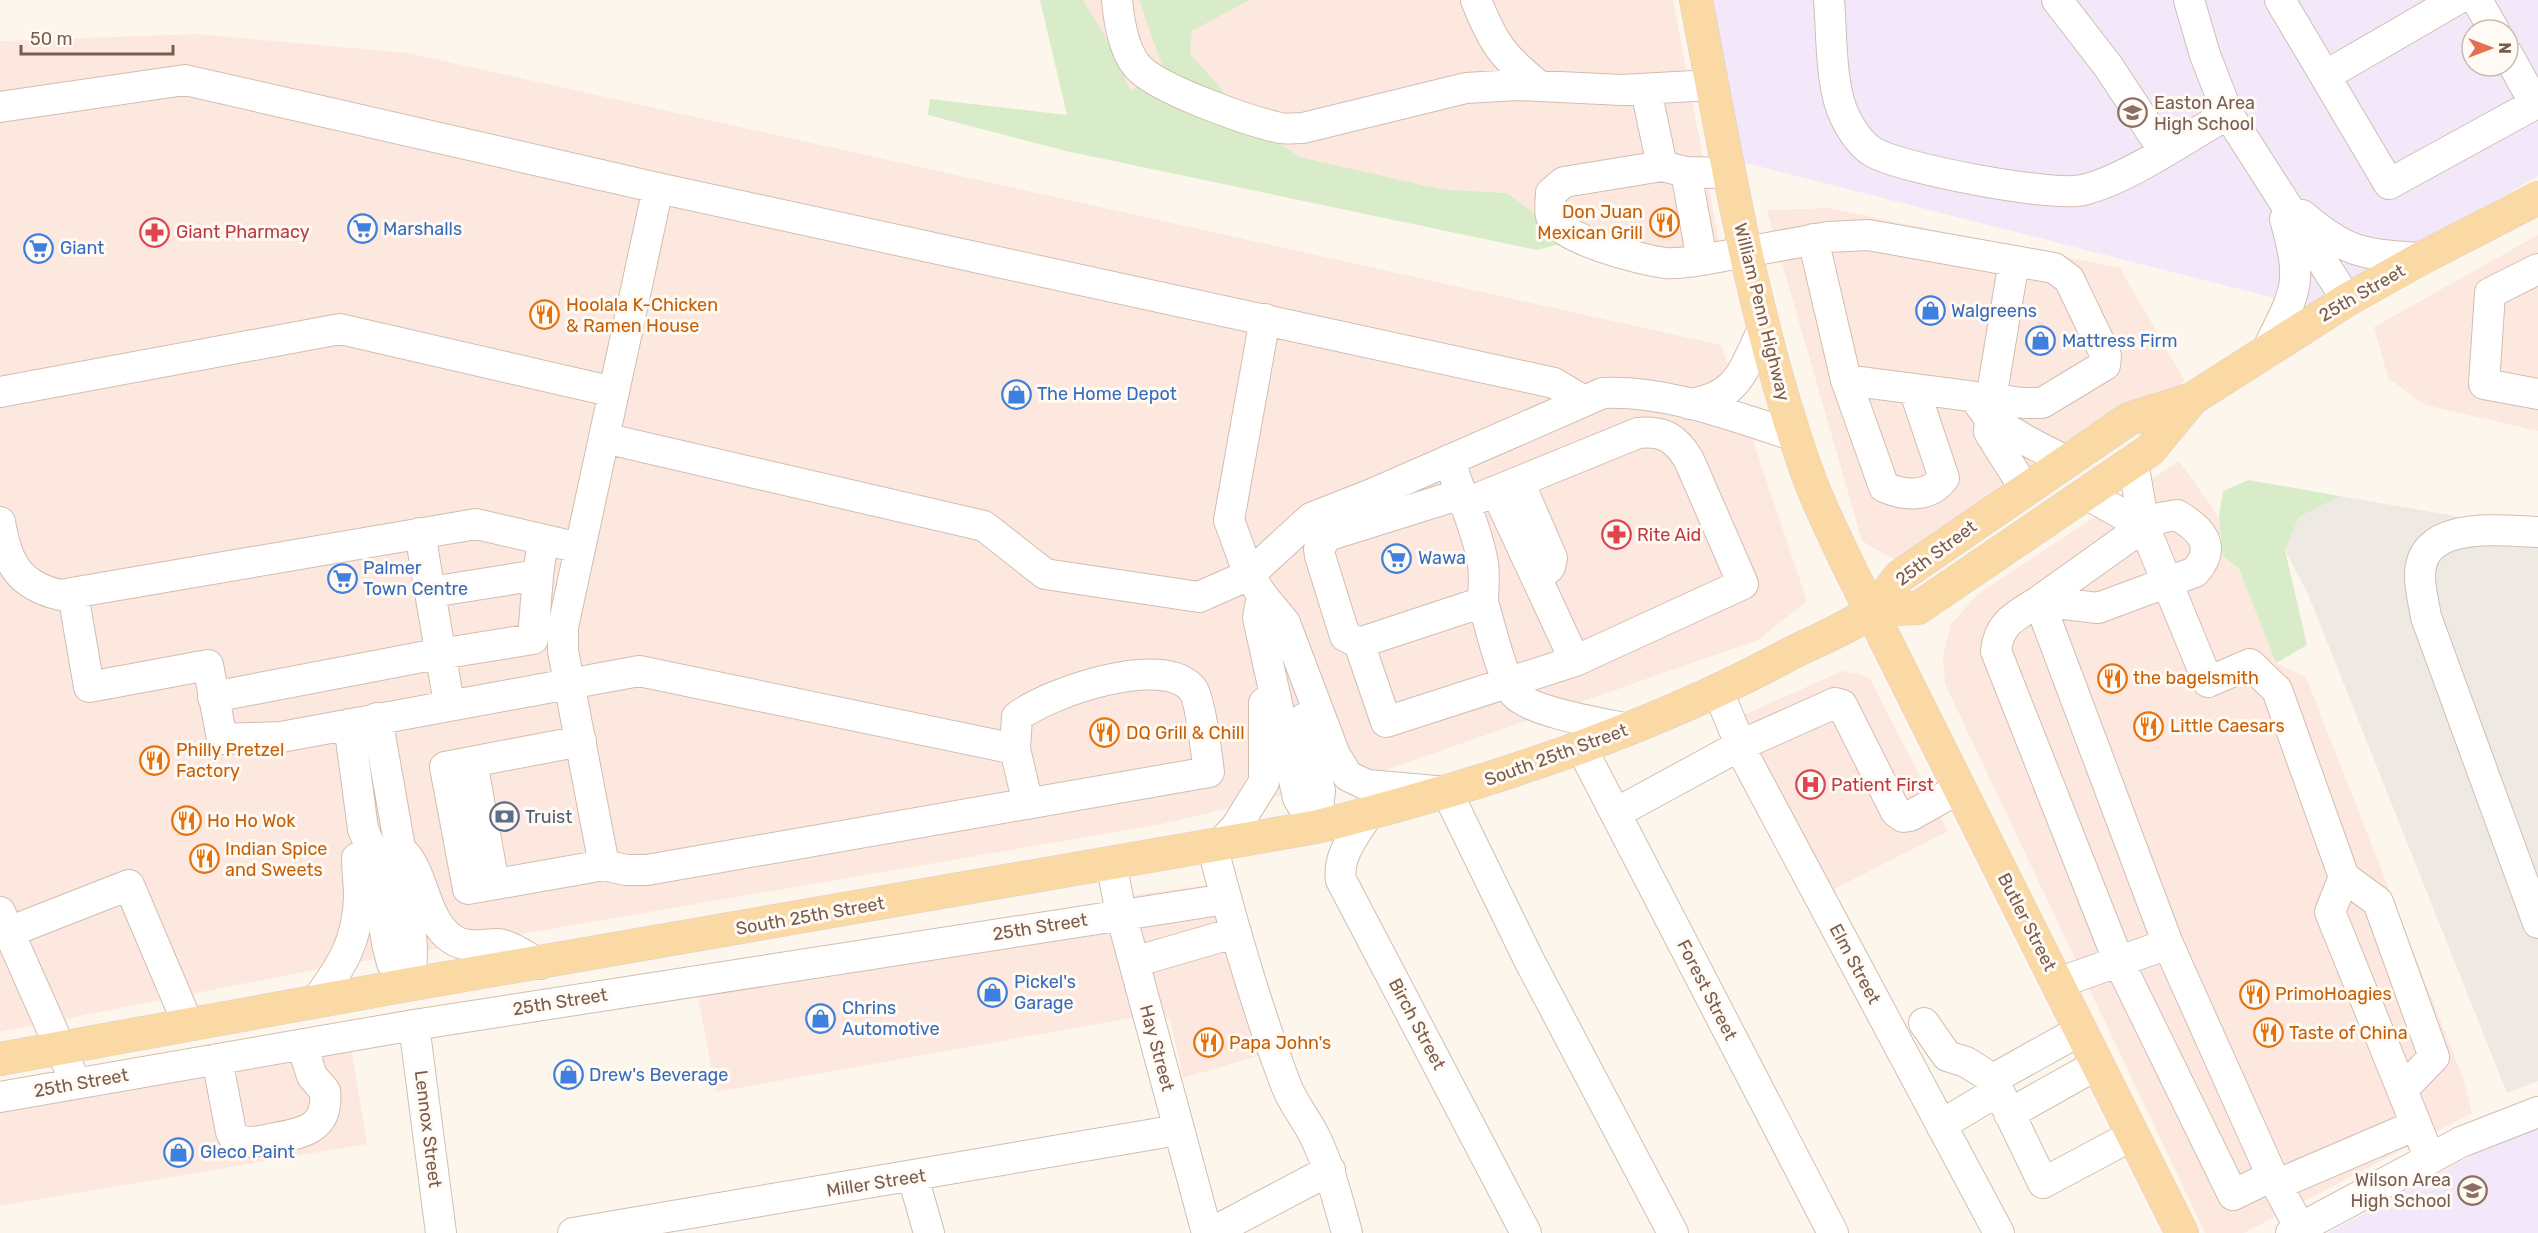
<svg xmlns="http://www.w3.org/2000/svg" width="2538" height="1233" font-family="Rubik,sans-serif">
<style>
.commercial{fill:#fde8e0}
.industrial{fill:#efe9e4}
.education{fill:#f3e8fa;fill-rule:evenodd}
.green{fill:#d8ecc9}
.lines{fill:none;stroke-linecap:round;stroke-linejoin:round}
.minor-casing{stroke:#d1beb0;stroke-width:32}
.major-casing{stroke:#dad1cd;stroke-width:34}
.minor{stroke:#fff;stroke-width:30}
.major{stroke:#fbd9a5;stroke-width:33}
.labels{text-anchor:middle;stroke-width:6;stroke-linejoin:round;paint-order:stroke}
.education-label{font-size:18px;fill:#785e54;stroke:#fffaf3;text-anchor:start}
.food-label{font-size:18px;fill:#c56008;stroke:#fffaf3;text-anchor:start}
.shop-label{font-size:18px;fill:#366cbe;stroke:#fffaf3;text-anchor:start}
.health-label{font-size:18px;fill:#be3a42;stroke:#fffaf3;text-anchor:start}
.street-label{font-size:18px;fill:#7a5c4d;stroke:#fffaf3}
.service-label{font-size:18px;fill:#4e5e75;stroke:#fffaf3;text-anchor:start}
</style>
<rect width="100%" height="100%" fill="#fdf6ec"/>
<path class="commercial" d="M1079 0H1673L1724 268 1572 241 1507 193 1440 189 1300 157 1109 120Z
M196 34 408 53 1721 345 1807 601 1758 640 1374 774 1162 824 323 968 0 1032V41Z
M1828 208 2120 268 2185 381 1903 565 1862 541 1767 210Z
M2538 235V431L2425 405 2388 378 2374 327Z
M2179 461 2219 517 2223 556 2239 569 2276 663 2306 677 2463 1078 2472 1113 2244 1233H2205L1945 684 1943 656 1951 624 1978 594Z
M1842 671 1860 674 1870 679 1948 831 1815 899 1728 722Z
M1221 883 1271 1052 1183 1078 1170 1018H1131L716 1092 698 997 1109 926 1133 895Z
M351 1048 367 1144 0 1206V1109Z"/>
<path class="industrial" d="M2340 496 2489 522 2538 528V1081L2507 1093 2308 594 2285 550 2299 517Z"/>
<path class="education" d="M1708 0H2538V176L2313 308 1738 161ZM2472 30H2508V66H2472Z
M2538 1127V1233H2328L2485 1148Z"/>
<path class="green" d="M1040 0H1083L1103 33 1131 91 1163 68 1139 0H1249L1192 31 1190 54 1257 128 1300 157 1440 189 1507 193 1572 241 1537 250 1066 151 928 115 930 99 1067 115Z
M2248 480 2340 496 2299 517 2285 550 2307 645 2276 663 2239 569 2223 556 2219 517 2223 491Z"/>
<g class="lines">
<defs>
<path id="minor" d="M1117 0C1119 21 1123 49 1137 66 1156 89 1249 121 1280 128 1287 129 1295 128 1303 128L1466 88 1517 85 1622 90 1712 85
M1476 0C1493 43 1502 56 1538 85
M1829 0C1832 34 1830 87 1845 117 1851 129 1861 145 1873 152 1902 169 2051 197 2083 190 2126 180 2188 137 2228 114
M2057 0 2108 66 2164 151
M2189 0 2205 55 2228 114 2347 300
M2280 0 2389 184 2535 104 2508 55
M2477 0 2494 30
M2325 76 2456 0
M1646 90 1662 166
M0 107 185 80 658 188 1554 383 1584 401
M1686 172 1662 166 1564 182 1551 193C1551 199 1549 210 1551 216 1558 239 1642 260 1665 263 1678 264 1690 262 1702 260
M1729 173 1686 172 1702 260 1828 237 1868 235 2054 268 2069 279 2106 356 2105 365 2042 403H2023L1846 380 1813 239
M658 188 563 627V651L604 865 626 870H647L1209 772C1207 757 1200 699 1193 690 1165 652 1047 693 1017 717L1015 749 1028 804
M2302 215C2348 254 2362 254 2422 258
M2538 269 2490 293 2484 384 2538 394
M1265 319 1229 520 1249 575 1262 595 1285 623 1335 755 1348 776 1367 785 1447 792 1529 960 1673 1233
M2268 348C2297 290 2303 283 2285 219
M1846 380 1884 487C1905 496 1929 498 1944 478L1914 389
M0 392 340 329 614 392
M1974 397 1990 419 2027 441 2066 461
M1991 399 2014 261
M1689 404C1739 397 1743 370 1763 329
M1990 419 1989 432 2025 489
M604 438 984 526 1045 574 1199 597 1249 575 1311 518 1372 494 1603 393C1668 390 1735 417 1795 436
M1449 460C1459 489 1479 535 1483 564 1485 576 1483 590 1483 602L1359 643 1345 636 1320 556 1319 549 1327 536 1461 494
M2133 462 2144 526 2208 682 2250 664 2277 690 2344 877 2330 912 2430 1159
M1519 482 1552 558 1550 567 1537 579
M1496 491 1575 661
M2086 494 2144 526
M0 522C7 563 18 585 60 595L476 524 580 548
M2538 532C2501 531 2420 519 2420 576 2420 590 2424 604 2426 617L2538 923
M420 533 449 704
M431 592 538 575
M73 594 89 687 208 665 222 739 281 737 639 671 1015 749
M1262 595 1258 618 1298 798 1316 827
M1483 602C1490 625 1501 676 1515 694 1530 712 1605 724 1630 729
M1359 643 1386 722 1575 661 1743 584 1689 460C1676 438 1663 430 1638 433L1464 504
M1718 691 1747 761 1999 1233
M213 697 427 656 533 639 538 575 543 540
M377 718 400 848C398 893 422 941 407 985
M1305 718 1320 791 1316 827
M349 724 363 829 372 851 387 943 392 963 407 985
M581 741 445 767 468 889 604 865
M1581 747 1833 1233
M472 762 494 884
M1616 813 1741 745 1835 703 1842 705 1896 812 1903 817 1910 816 1960 788
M1368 814C1356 834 1337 855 1341 880L1526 1233
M1221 843 1236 827 1264 782V703
M1212 845C1233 926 1256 1007 1286 1085 1293 1104 1307 1120 1315 1137 1330 1168 1338 1201 1347 1233
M405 854C425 877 425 921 452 939 467 949 482 944 498 944 510 945 528 958 540 964
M1111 862 1121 914 1207 1233
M2344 877 2378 902 2434 1057 2402 1090
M0 912 70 1070
M9 932 129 885 188 1024
M1134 962 1234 933
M2058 983 2168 944
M316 1001C342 966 358 941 359 896 359 883 357 871 357 858
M1924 1023 1947 1056 1966 1062 1993 1079
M414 1025 441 1233
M2081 1030 1993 1079 2043 1183 2133 1135
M217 1059 231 1132 234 1138C248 1145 260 1141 275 1138 304 1133 329 1128 325 1091L312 1076 302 1045
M0 1097 414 1025 1226 899
M2009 1114 2098 1064
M1941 1125 1998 1091
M2272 1176 2233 1195 2118 960 1996 651C1999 622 2016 616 2039 601L2098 608 2195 572C2218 546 2201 529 2177 515L2160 518 2144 526 2039 601 2168 944 2272 1176 2300 1228
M913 1177 929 1233
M2276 1185 2416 1125
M573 1233 1178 1130
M1211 1233 1330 1170
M2291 1233 2461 1142 2538 1112"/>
<path id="major" d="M1696 0C1727 160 1753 321 1808 475 1820 508 1836 539 1851 571L2182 1233
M1871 610 1918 608 2150 450 2192 399
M0 1059 407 985 1316 827C1478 786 1639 735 1786 656 1812 642 1848 629 1871 611 1882 602 1891 587 1900 576L2129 419 2192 399 2347 300 2422 258 2538 198"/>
</defs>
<use href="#minor" class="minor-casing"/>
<use href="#major" class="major-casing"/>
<use href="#minor" class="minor"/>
<use href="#major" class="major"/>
</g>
<defs>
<symbol id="school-ring" viewBox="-11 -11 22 22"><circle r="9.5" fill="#fffaf3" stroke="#8d6e63" stroke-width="1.5"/><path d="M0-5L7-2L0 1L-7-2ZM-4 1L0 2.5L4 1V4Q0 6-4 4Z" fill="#8d6e63"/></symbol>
<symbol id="restaurant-ring" viewBox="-11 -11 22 22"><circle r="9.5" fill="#fffaf3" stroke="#e8710a" stroke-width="1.5"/><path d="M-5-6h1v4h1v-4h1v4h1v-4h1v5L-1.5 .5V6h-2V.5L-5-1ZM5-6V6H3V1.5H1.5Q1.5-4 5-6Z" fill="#e8710a"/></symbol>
<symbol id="supermarket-ring" viewBox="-11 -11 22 22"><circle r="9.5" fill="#fffaf3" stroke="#3f7fe0" stroke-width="1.5"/><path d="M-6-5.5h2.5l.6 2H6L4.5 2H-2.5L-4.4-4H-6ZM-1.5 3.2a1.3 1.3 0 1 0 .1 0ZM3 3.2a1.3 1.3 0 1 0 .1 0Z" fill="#3f7fe0"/></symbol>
<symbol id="pharmacy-ring" viewBox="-11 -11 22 22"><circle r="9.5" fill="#fffaf3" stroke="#e0444e" stroke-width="1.5"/><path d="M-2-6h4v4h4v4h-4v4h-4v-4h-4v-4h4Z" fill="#e0444e"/></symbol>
<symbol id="shop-ring" viewBox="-11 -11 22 22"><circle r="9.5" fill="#fffaf3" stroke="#3f7fe0" stroke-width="1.5"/><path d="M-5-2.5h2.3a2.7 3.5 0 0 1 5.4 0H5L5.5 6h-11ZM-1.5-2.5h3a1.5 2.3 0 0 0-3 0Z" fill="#3f7fe0"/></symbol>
<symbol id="hospital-ring" viewBox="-11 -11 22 22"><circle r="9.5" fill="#fffaf3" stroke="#e0444e" stroke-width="1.5"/><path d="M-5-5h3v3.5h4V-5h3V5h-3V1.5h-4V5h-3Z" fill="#e0444e"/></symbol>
<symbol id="bank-ring" viewBox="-11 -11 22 22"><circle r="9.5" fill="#fffaf3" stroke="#5c6f8a" stroke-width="1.5"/><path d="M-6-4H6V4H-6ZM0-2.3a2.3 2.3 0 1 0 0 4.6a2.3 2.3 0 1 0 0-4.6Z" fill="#5c6f8a"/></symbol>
</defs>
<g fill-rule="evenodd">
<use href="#school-ring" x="2116" y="96" width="33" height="33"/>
<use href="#restaurant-ring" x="1648" y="206" width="33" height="33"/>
<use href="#supermarket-ring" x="346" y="212" width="33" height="33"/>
<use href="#pharmacy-ring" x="138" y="216" width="33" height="33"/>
<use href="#supermarket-ring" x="22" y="232" width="33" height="33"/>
<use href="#shop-ring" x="1914" y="294" width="33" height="33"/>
<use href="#restaurant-ring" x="528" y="298" width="33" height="33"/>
<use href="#shop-ring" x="2024" y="324" width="33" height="33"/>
<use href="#shop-ring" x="1000" y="378" width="33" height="33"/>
<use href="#pharmacy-ring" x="1600" y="518" width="33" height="33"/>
<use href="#supermarket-ring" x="1380" y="542" width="33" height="33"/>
<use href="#supermarket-ring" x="326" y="562" width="33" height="33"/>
<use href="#restaurant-ring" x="2096" y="662" width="33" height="33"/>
<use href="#restaurant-ring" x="2132" y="710" width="33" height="33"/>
<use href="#restaurant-ring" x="1088" y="716" width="33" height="33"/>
<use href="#restaurant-ring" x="138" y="744" width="33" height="33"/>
<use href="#hospital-ring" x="1794" y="768" width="33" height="33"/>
<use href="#bank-ring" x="488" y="800" width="33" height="33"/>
<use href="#restaurant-ring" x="170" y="804" width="33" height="33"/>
<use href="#restaurant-ring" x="188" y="842" width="33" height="33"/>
<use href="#shop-ring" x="976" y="976" width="33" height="33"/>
<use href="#restaurant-ring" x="2238" y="978" width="33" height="33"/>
<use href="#shop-ring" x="804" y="1002" width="33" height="33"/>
<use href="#restaurant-ring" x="2252" y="1016" width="33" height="33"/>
<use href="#restaurant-ring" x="1192" y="1026" width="33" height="33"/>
<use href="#shop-ring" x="552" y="1058" width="33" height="33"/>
<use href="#shop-ring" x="162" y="1136" width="33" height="33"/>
<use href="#school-ring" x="2456" y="1174" width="33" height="33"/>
</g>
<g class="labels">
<g class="education-label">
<text x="2154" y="109">Easton Area<tspan x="2154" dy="21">High School</tspan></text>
<text x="2451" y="1186" text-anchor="end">Wilson Area<tspan x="2451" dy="21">High School</tspan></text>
</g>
<g class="food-label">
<text x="1643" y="218" text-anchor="end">Don Juan<tspan x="1643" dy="21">Mexican Grill</tspan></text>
<text x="566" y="311">Hoolala K-Chicken<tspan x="566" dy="21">&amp; Ramen House</tspan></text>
<text x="2133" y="684">the bagelsmith</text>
<text x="2170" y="732">Little Caesars</text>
<text x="1126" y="739">DQ Grill &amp; Chill</text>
<text x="176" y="756">Philly Pretzel<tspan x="176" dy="21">Factory</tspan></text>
<text x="207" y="827">Ho Ho Wok</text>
<text x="225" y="855">Indian Spice<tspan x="225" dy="21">and Sweets</tspan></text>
<text x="2275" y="1000">PrimoHoagies</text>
<text x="2289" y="1039">Taste of China</text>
<text x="1229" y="1049">Papa John's</text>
</g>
<g class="shop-label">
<text x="383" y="235">Marshalls</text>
<text x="60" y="254">Giant</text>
<text x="1951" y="317">Walgreens</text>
<text x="2062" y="347">Mattress Firm</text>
<text x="1037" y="400">The Home Depot</text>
<text x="1418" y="564">Wawa</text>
<text x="363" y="574">Palmer<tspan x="363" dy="21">Town Centre</tspan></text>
<text x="1014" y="988">Pickel's<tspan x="1014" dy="21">Garage</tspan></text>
<text x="842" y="1014">Chrins<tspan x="842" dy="21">Automotive</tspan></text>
<text x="589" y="1081">Drew's Beverage</text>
<text x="200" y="1158">Gleco Paint</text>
</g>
<g class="health-label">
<text x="176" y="238">Giant Pharmacy</text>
<text x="1637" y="541">Rite Aid</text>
<text x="1831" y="791">Patient First</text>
</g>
<g class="street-label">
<text transform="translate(2362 293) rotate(-30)" y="6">25th Street</text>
<text transform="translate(1762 312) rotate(76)" y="6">William Penn Highway</text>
<text transform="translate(1936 553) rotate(-37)" y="6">25th Street</text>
<text transform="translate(1556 755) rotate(-20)" y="6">South 25th Street</text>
<text transform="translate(810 916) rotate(-10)" y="6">South 25th Street</text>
<text transform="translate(2027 922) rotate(63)" y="6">Butler Street</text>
<text transform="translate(1040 927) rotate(-9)" y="6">25th Street</text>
<text transform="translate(1855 964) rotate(62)" y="6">Elm Street</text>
<text transform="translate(1707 990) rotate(63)" y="6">Forest Street</text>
<text transform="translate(560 1002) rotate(-9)" y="6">25th Street</text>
<text transform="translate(1417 1024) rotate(62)" y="6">Birch Street</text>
<text transform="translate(1157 1048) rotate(75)" y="6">Hay Street</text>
<text transform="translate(81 1083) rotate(-10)" y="6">25th Street</text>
<text transform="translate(428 1129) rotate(83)" y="6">Lennox Street</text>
<text transform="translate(876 1183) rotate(-9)" y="6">Miller Street</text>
</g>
<g class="service-label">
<text x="525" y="823">Truist</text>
</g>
</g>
<g transform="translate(2490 48) rotate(90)"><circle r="28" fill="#fffaf3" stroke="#cabbb1" stroke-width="1.5"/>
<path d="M0-4.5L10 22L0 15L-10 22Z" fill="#e76f51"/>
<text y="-9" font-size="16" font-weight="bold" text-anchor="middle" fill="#7a5c4d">N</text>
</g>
<path d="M21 45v9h152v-9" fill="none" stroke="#7a5c4d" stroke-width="3"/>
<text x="30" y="45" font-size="18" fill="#7a5c4d" stroke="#fffaf3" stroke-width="4.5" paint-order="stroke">50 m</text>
</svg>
